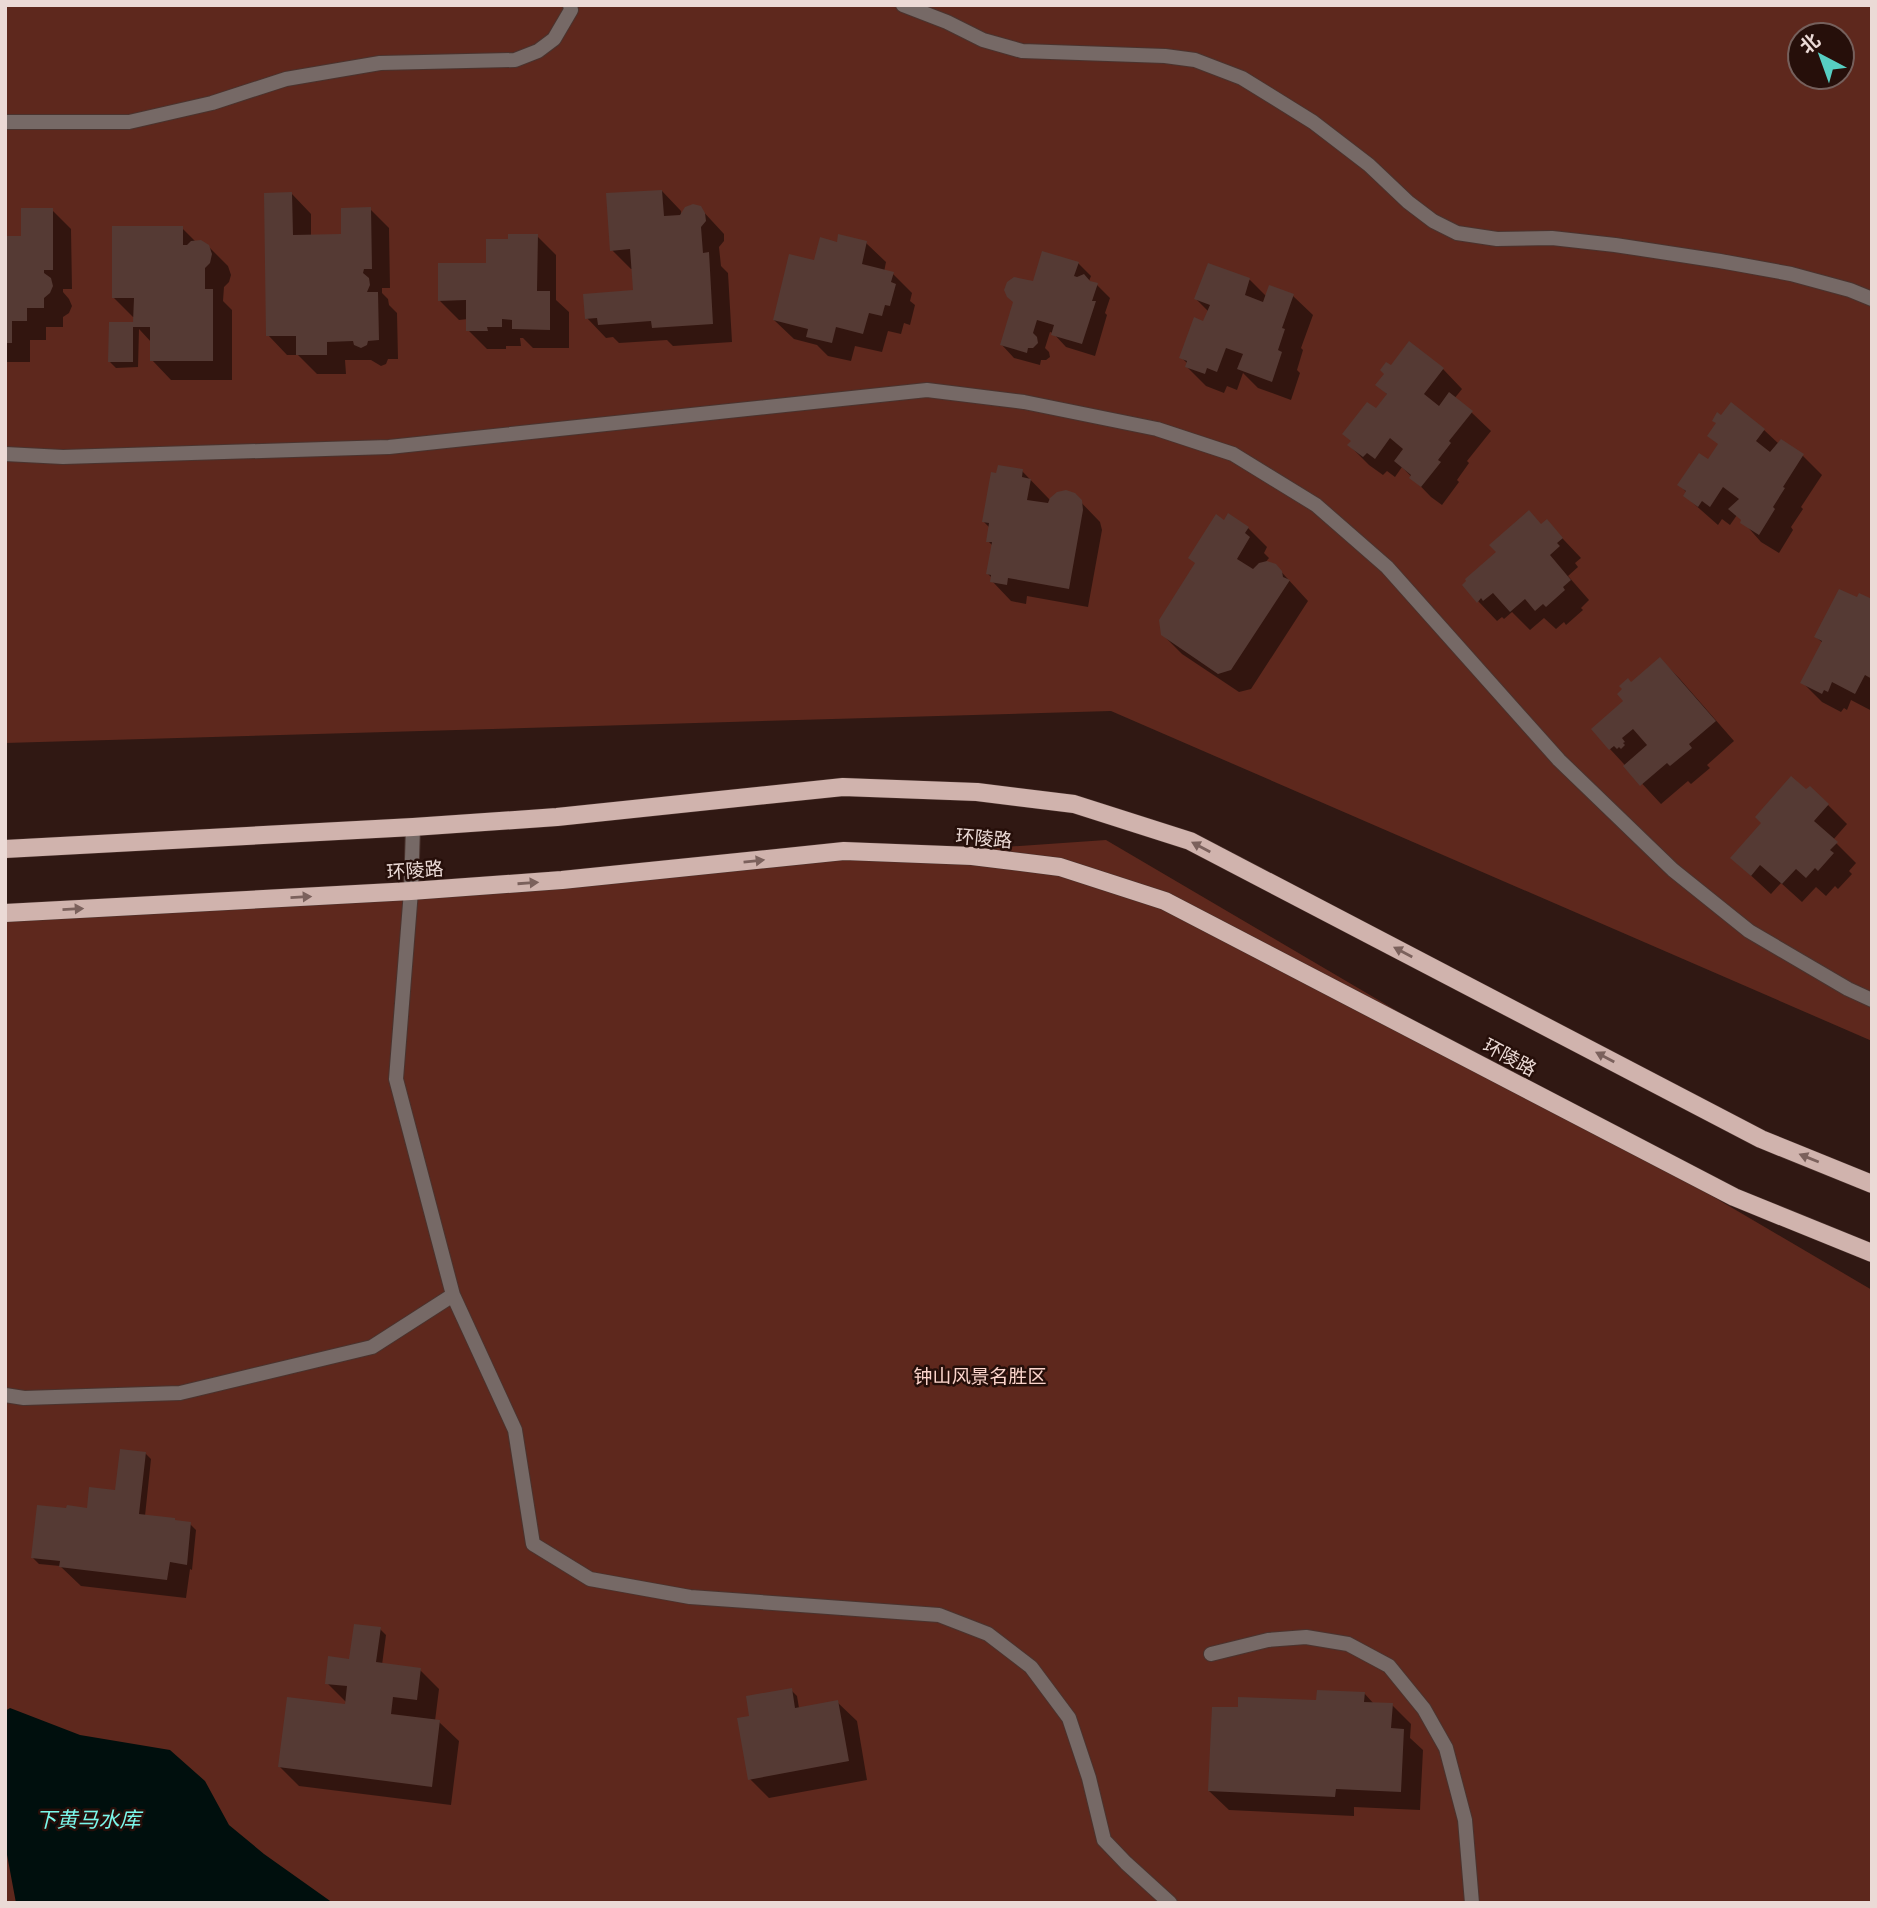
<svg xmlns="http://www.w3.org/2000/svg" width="1877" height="1908" font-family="'Titillium Web','Noto Sans SC',sans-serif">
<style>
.green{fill:#5e281d;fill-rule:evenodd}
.water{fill:#000f0d}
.shadow{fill:#0007}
.building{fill:#553a34}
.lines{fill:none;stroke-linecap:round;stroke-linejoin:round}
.lane-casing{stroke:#4a332e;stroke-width:16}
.primary-casing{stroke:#4a332e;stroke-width:19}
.lane{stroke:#766966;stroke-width:14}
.primary{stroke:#d0b3ad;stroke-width:18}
.oneway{fill:#7b615c}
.labels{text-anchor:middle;stroke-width:5;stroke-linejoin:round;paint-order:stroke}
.street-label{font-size:19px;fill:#ebdad6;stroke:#260f0a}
.park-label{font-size:19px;fill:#fcd5cc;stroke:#260f0a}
.water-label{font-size:21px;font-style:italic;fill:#7bf8eb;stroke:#260f0a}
</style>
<rect width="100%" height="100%" fill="#301813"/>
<path class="green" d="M5 5H1872V1041L1111 711 5 743ZM1800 35H1842V77H1800Z
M1106 840 1872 1290V1903H5V908L178 904Z"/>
<path class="water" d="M10 1708 80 1735 170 1750 205 1781 229 1825 264 1854 333 1903H16L5 1844V1711Z"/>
<path class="shadow" d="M662 191 681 211V216L700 208 724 234V241L719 247 721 266 728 273 732 342 673 346 667 340 619 343 613 337 606 338 587 318 635 292 633 269H631L612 250Z
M292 194 311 214V236L343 235 370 209 389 228 390 288H382V293L388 299 389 305 397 313 398 359H388L386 364 381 366 371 360H345L346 374H317L298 355H287L268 335Z
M52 210 71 229 72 289H63V292L69 299 72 306 69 313 63 317V327H46V340H30V362H5V238H23Z
M182 228 196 242 208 246 228 266 231 275 229 282 224 287 223 301 232 310V380H171L152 360V343L139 329 138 367 116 368 110 362 133 324 135 317H133L113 297Z
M537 236 556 255V300L569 312V348H533L523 338H520L521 346H506V349H487L468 330V319L459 320 439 300 488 265 510 240Z
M866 243 886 262 884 272 893 274 912 293 910 301 915 305 910 325 904 323 901 334 888 331 882 352 855 346 851 361 828 356 817 345 794 339 774 320 816 262 838 244Z
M1078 263 1091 276 1089 281 1097 285 1110 298 1105 313 1107 315 1095 356 1066 347 1053 333 1050 332 1045 348 1049 352 1050 357 1046 360H1041L1040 365 1014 358 1002 345 1034 283Z
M1209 265 1250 280 1267 297 1293 296 1313 315 1301 348 1303 350 1297 370 1300 373 1291 400 1258 388 1243 373 1237 390 1227 386 1224 393 1206 386 1187 367 1188 364 1181 357 1204 323 1209 312 1196 299Z
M1391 368 1443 369 1462 389 1454 399 1471 412 1491 431 1467 461 1469 463 1457 480 1459 482 1442 505 1431 497 1402 467 1395 477 1387 471 1383 475 1369 465 1349 445 1388 395 1378 385Z
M1764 430 1779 444 1781 441 1803 456 1822 475 1801 507 1803 509 1791 527 1793 530 1779 553 1761 542 1737 515 1730 525 1722 519 1718 525 1685 496 1687 493 1680 485 1709 462Z
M1022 471 1050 500 1074 495 1100 522 1102 530 1088 607 1027 596 1026 604 1011 601 992 581V578L988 574 993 546 988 541 990 528 984 522Z
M1225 522 1248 528 1267 547 1264 553 1269 558 1265 563 1275 565 1308 601 1251 689 1239 692 1182 654 1162 634Z
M1547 522 1581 558 1575 563 1578 567 1568 576 1589 600 1581 608 1583 610 1566 625 1564 622 1556 629 1544 618 1530 630 1512 612 1504 619 1502 617 1497 621 1478 601Z
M1858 600 1872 601V711L1851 700 1847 710 1844 708 1841 712 1822 702 1802 682 1823 643 1816 637Z
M1660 659 1679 678 1734 741 1707 765 1710 768 1691 784 1688 781 1661 804 1610 749 1631 684Z
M1828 805 1847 824 1833 840 1856 863 1849 871 1852 874 1838 889 1835 886 1826 896 1816 887 1802 902 1781 883 1771 894 1732 858Z
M145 1453 151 1459 145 1516 190 1524 196 1530 192 1570 190 1569 186 1598 81 1586 60 1566 39 1564 33 1558 92 1510 117 1492Z
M380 1629 386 1635 382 1665 420 1670 439 1689 435 1721 439 1722 459 1741 451 1805 299 1786 280 1767 350 1706 327 1683 351 1661Z
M791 1690 797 1696 799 1708 837 1702 857 1721 867 1780 769 1798 750 1779 753 1717Z
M1364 1693 1374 1704 1392 1705 1411 1724 1410 1738 1423 1750 1420 1810 1354 1807V1816L1229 1810 1209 1791 1239 1709 1318 1702Z"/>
<path class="building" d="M662 190 664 216 680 215 685 207 693 204 701 206 705 213 706 221 701 227 703 253 709 252 713 324 652 328 651 321 598 325 597 318 585 319 583 294 633 290 630 249 610 251 606 193Z
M292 192 293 235 341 234V208L371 207 372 269H364L363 273 369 278 370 285 367 292H378L379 340 368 341 367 345 361 348 354 345 353 341 327 342V355H296V336H266L264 193Z
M21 208H53V270H44V273L51 278 53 286 50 293 44 298V308H27V321H12V343H5V236H21Z
M112 226H183V245H187L191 241 201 240 209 245 212 254 210 263 205 268V289H213V361H150V327H133V362H108L109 322H133L134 298H112Z
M508 234H538L537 291H550V330L512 329V320L502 319V327H487L488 331H466V300L438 301V263H486V239H508Z
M838 234 867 241 862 264 894 272 891 282 896 284 890 306 885 305 882 316 869 313 863 334 836 327 832 343 806 337 808 329 773 320 789 254 814 260 820 237 837 242Z
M1042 251 1079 262 1074 276 1077 277 1084 274 1090 281 1098 283 1092 301H1096L1082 344 1051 335 1054 325 1037 320 1033 333 1037 337 1038 343 1033 348H1028L1027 353 1000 345 1013 302 1007 297 1004 290 1007 282 1014 277 1033 281Z
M1208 263 1250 278 1245 295 1263 302 1269 285 1294 294 1282 328 1285 329 1278 350 1282 352 1272 382 1237 369 1243 354 1226 348 1217 372 1207 368 1205 374 1185 367 1187 361 1179 358 1194 317 1203 321 1210 305 1194 299Z
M1409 341 1444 368 1424 394 1439 406 1449 392 1473 411 1449 441 1451 443 1438 460 1441 462 1421 487 1409 478 1411 475 1394 461 1403 449 1390 438 1375 459 1367 453 1363 457 1347 445 1351 441 1342 434 1367 402 1376 408 1387 394 1375 385 1384 374 1380 370 1386 362 1391 365Z
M1731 402 1765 429 1756 441 1770 452 1781 439 1804 454 1783 487 1785 488 1773 507 1775 509 1759 535 1740 523 1741 520 1728 509 1739 499 1723 487 1710 507 1702 501 1698 507 1683 496 1686 491 1677 485 1699 453 1708 459 1718 444 1707 436 1716 423 1712 421 1717 412 1721 415Z
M998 465 1023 469 1022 477 1031 479 1027 500 1048 503 1050 498 1057 492 1066 490 1075 493 1082 500 1083 510 1069 589 1008 578 1007 585 990 582 991 575 986 574 992 542H986L989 523 982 522 991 472 996 473Z
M1529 510 1541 524 1547 519 1563 538 1557 543 1560 546 1550 555 1571 580 1563 587 1565 590 1546 607 1543 604 1535 611 1525 599 1510 612 1493 593 1483 601 1481 598 1477 603 1462 585 1466 581 1465 579 1496 552 1489 545Z
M1228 513 1249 527 1245 533 1250 537 1237 559 1253 569 1259 563 1267 561 1276 564 1282 571 1283 577 1290 580 1231 670 1218 674 1161 635 1159 620 1195 563 1188 558 1216 514 1224 520Z
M1839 589 1857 597 1859 593 1872 599V679L1865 675 1855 694 1832 682 1828 692 1824 690 1822 694 1800 683 1822 641 1814 637Z
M1660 657 1716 721 1689 744 1692 748 1670 766 1667 763 1640 786 1623 766 1647 745 1633 729 1622 738 1625 742 1623 743 1625 745 1621 749 1619 747 1617 749 1614 746 1609 750 1591 729 1623 701 1617 694 1622 689 1619 686 1628 678 1631 682Z
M1791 776 1806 789 1810 786 1829 804 1814 821 1838 842 1830 850 1834 853 1818 871 1815 868 1806 878 1796 869 1782 884 1760 865 1751 876 1730 858 1761 823 1755 817Z
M120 1449 146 1452 139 1514 175 1518V1520L191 1522 187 1565 170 1562 167 1580 59 1567 60 1561 31 1558 37 1505 66 1508 67 1505 87 1508 89 1487 115 1490Z
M354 1624 381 1627 376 1662 421 1668 417 1700 393 1697 391 1714 440 1720 432 1787 278 1767 287 1697 345 1704 347 1686 325 1684 328 1656 349 1659Z
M792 1688 795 1708 838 1700 849 1761 748 1780 737 1718 749 1716 746 1696Z
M1317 1690 1365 1692 1364 1702 1393 1703 1391 1728 1404 1729 1401 1792 1336 1789 1335 1797 1208 1791 1212 1707H1238V1697L1316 1700Z"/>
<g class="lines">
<defs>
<path id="lane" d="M903 5 947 22 983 40 1022 51 1165 56 1195 60 1242 78 1313 122 1369 165 1408 202 1433 221 1457 233 1497 239 1552 238 1615 245 1720 261 1791 274 1850 290 1872 299
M5 122H129L212 103 286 79 380 63 515 60 538 51 554 39 571 10 570 5
M5 454 63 457 389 447 927 390 1024 402 1157 429 1233 454 1316 505 1387 567 1559 760 1673 870 1749 931 1848 989 1872 1000
M413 827 411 891 396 1079 453 1295 515 1430 533 1544 590 1579 690 1597 939 1615 988 1634 1031 1667 1069 1718 1089 1778 1104 1840 1126 1863 1170 1903
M5 1395 24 1398 180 1393 372 1347 453 1295
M1211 1654 1268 1640 1306 1637 1348 1644 1389 1666 1424 1709 1446 1748 1465 1820 1472 1903"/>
<path id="primary" d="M5 849 413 827 557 817 843 787 977 792 1074 804 1190 841 1761 1139 1872 1184
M5 913 411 891 562 880 844 851 972 856 1060 867 1165 901 1734 1197 1872 1253"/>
</defs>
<use href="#lane" class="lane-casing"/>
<use href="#primary" class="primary-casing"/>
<use href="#lane" class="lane"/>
<use href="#primary" class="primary"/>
</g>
<defs><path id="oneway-solid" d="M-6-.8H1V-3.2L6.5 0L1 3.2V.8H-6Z" transform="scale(1.75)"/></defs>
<g class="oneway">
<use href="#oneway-solid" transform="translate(1201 847) rotate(-152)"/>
<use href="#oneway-solid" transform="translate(754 861) rotate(-6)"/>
<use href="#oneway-solid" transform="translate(528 883) rotate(-4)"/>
<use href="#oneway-solid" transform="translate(301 897) rotate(-3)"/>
<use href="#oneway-solid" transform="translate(73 909) rotate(-3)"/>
<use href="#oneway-solid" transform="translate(1403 952) rotate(-152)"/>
<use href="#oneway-solid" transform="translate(1605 1057) rotate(-152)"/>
<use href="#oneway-solid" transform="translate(1809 1158) rotate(-158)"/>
</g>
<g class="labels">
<g class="street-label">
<text transform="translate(984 838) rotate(5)" y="7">环陵路</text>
<text transform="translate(415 870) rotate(-4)" y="7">环陵路</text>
<text transform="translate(1510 1057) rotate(28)" y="7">环陵路</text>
</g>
<g class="park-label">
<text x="980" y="1383">钟山风景名胜区</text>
</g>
<g class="water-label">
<text x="88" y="1827">下黄马水库</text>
</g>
</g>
<rect width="1877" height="1908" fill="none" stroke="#ebdad6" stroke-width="14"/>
<g transform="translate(1821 56) rotate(319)"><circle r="33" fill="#260f0a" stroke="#75605c" stroke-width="2"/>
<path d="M0-5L12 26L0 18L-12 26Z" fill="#57cec2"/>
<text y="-10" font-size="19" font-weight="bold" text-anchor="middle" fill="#ebdad6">北</text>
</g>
</svg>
